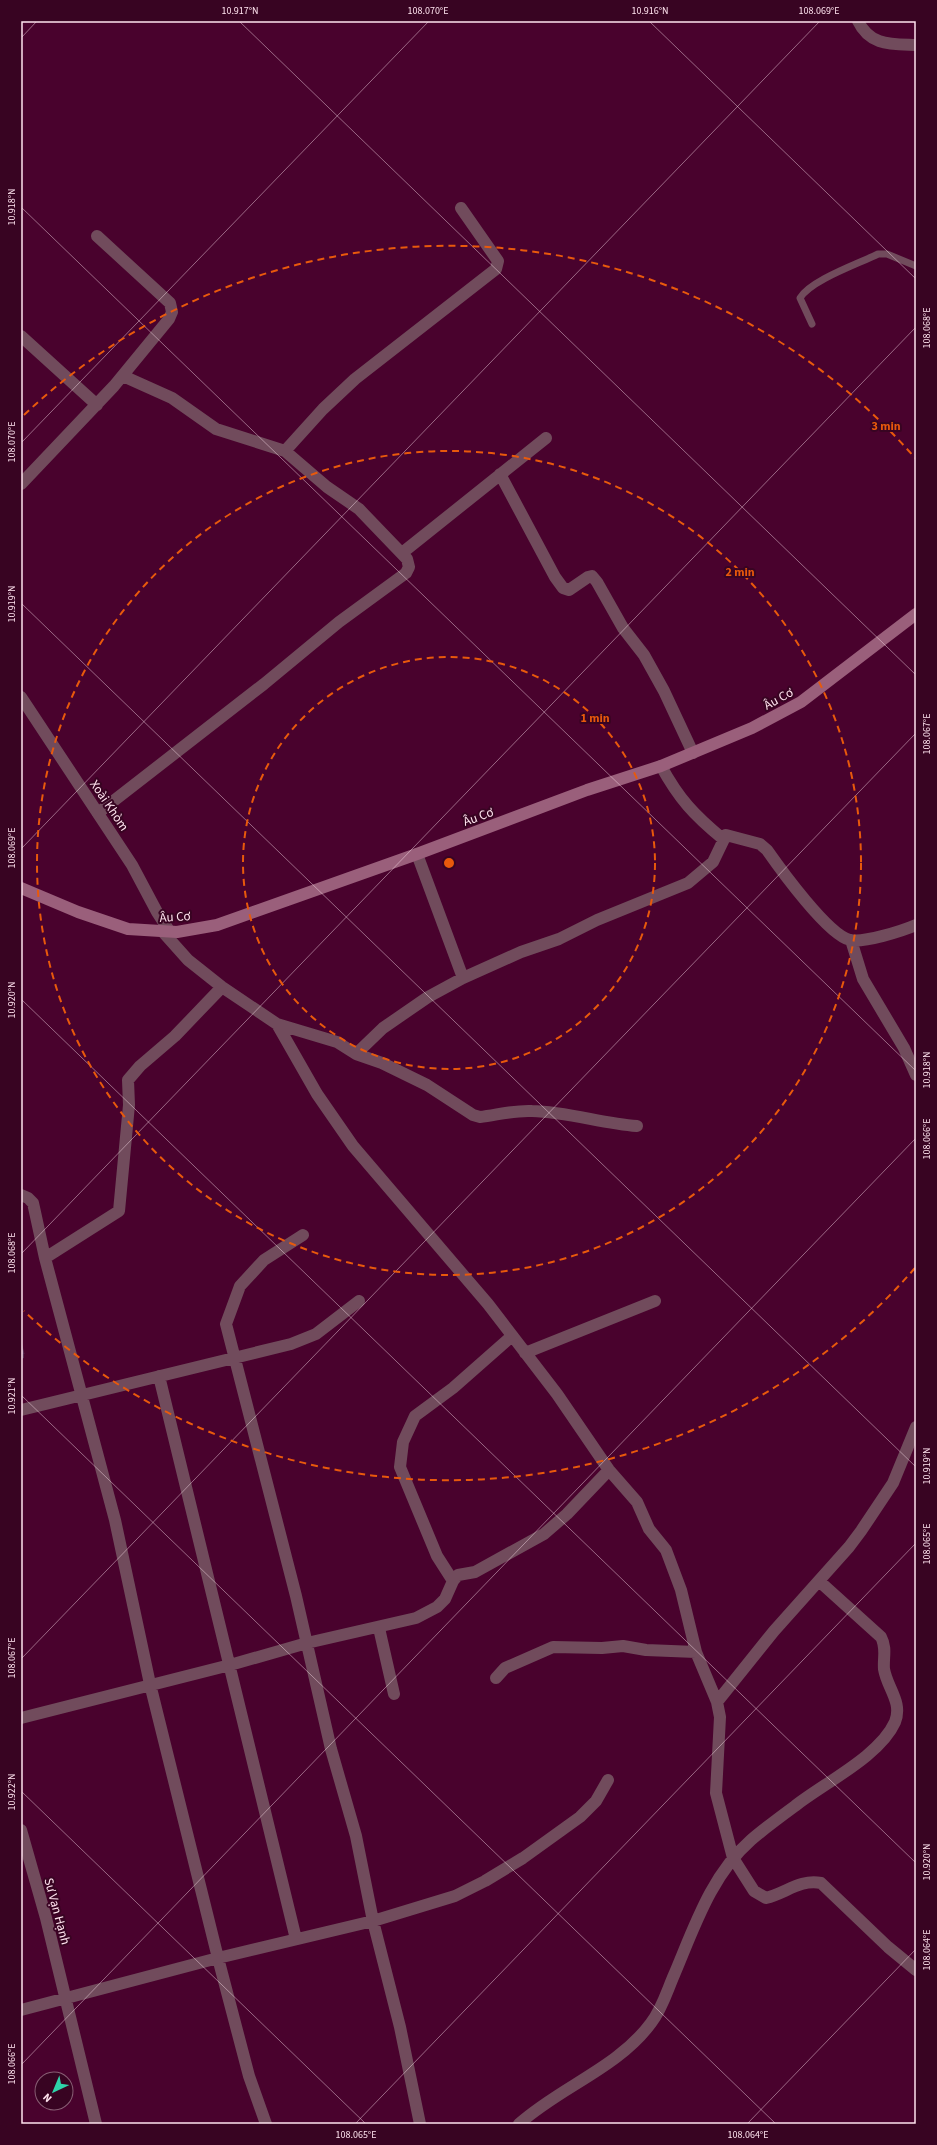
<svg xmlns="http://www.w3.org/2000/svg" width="937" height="2145" font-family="'Source Sans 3',sans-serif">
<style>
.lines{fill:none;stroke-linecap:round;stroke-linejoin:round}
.service{stroke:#714b5c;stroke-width:7}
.minor{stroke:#714b5c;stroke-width:12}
.tertiary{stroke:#714b5c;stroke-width:12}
.secondary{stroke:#9a5f7b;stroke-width:12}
.shaded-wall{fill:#552c51}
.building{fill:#793f74;stroke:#552c51}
.ticks{fill:none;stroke:#ffe4ef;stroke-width:1;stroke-opacity:0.45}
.ring{fill:none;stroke:#e8590c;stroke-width:2;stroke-dasharray:7 5}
.labels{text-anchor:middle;stroke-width:4;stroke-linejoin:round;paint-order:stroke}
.street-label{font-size:13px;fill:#ffe4ef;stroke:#380422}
.centre{fill:#e8590c;stroke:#380422;stroke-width:2}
.ring-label{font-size:12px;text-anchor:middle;font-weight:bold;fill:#e8590c;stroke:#380422;stroke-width:4;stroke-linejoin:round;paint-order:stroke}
.neatline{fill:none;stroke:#ffe4ef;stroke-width:1.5}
.ticks-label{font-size:10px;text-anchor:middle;fill:#ffe4ef}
</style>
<rect width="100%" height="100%" fill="#49022d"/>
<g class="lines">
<path class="service" d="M812 324 800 298C811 280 858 264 878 254H887L916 266"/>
<path class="minor" d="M858 21C870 46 891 44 916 45
M21 336 97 405
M285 451 323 409 355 379 496 269 498 261 461 208
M500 474 555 577 563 588 569 590 588 577 592 576 597 582 623 628 644 655 664 691 693 753
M21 484 114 386 169 319 172 312 170 303 97 236
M402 553 546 438
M661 766C679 799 694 815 723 839
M98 813 264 684 339 622 406 573 409 567 407 559 359 509 327 487 285 451 216 429 172 398 123 376
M417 854 463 978
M163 932 188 960 222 987 277 1024 337 1042 356 1054 382 1063 427 1085 473 1115 480 1117C497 1115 514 1110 532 1111 568 1112 601 1123 637 1126
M851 940 863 979 904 1048 916 1075
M277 1024 317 1094 353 1146 488 1304 557 1394 609 1470 637 1502 649 1529 666 1550 681 1590 696 1652 717 1702 720 1717 716 1793 733 1858 754 1891 766 1898C786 1893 800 1879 821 1883L888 1947 916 1970
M356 1054 383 1028 428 997 463 978 521 952 559 939 597 920 688 883 713 862 726 835 760 844 767 850C781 870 828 935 850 940 864 943 902 931 916 925
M21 1195 28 1198 33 1203 35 1212 45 1258 115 1520 150 1684 218 1958 249 2076 266 2124
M303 1235 264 1260 240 1286 226 1324 296 1596 331 1749 356 1836 373 1921 400 2027 420 2124
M45 1258 119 1211 129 1105 128 1080 140 1066 175 1036 222 987
M525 1353 655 1301
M159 1376 296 1939
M21 1410 291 1344 316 1334 359 1301
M453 1581 437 1556 400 1467 403 1442 415 1416 453 1388 512 1336
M379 1628 394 1694
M496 1678 505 1668 553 1647 602 1648 623 1646 646 1650 696 1652
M717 1702 774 1631 849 1547 861 1531 893 1483 916 1427
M21 1718 230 1665 307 1643 416 1618 437 1607 445 1599 453 1581 458 1575 475 1572 544 1534 567 1514 609 1470
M21 1830 46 1918 96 2124
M21 2010 218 1958 373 1921 455 1896 485 1881 523 1858 580 1817 596 1801 608 1780
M519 2124C560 2087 618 2068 651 2023 662 2009 667 1991 674 1975 694 1928 711 1875 751 1840 765 1828 780 1817 795 1806 824 1783 880 1756 895 1722 903 1702 887 1688 884 1669 883 1658 887 1648 881 1637L819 1581"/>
<path class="tertiary" d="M21 697 132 865 157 912 170 932"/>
<path class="secondary" d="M21 888 78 912 128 929 177 932 217 925 417 854 587 790 661 766 752 728 801 702 916 614"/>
</g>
<path class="shaded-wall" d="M24 1354V1358L21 1359V1355Z"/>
<path class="building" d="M21 1342 24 1354 21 1355Z"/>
<path class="ticks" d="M239 21 916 675M649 21 916 279M21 38 37 21M21 207 916 1071M21 443 429 21M21 603 916 1467M21 849 820 21M21 999 916 1863M21 1254 916 327M21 1395 776 2124M21 1659 916 733M21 1791 366 2124M21 2065 916 1138M355 2124 916 1543M747 2124 916 1949"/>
<g class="ring">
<circle cx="449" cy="863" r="206"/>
<circle cx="449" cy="863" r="412"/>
<path d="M915 1268A618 618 0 0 1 24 1311M24 415A618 618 0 0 1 915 458"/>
</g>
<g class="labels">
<g class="street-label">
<text transform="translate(778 698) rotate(-29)" y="5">Âu Cơ</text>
<text transform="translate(110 805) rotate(56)" y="5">Xoài Khòm</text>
<text transform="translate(478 816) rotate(-20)" y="5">Âu Cơ</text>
<text transform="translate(175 916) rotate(-4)" y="5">Âu Cơ</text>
<text transform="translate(58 1911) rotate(75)" y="5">Sư Vạn Hạnh</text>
</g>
</g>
<circle cx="449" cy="863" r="6" class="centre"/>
<g class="ring-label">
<text x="886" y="430">3 min</text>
<text x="740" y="576">2 min</text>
<text x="595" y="722">1 min</text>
</g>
<rect width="937" height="2145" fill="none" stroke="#380422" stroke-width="44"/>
<g transform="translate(54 2091) rotate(224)"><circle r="19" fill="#380422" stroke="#885e74"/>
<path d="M0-3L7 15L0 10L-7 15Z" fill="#2ed4aa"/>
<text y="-6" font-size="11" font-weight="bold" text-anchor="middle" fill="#ffe4ef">N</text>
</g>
<rect x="22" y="22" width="893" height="2101" class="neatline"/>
<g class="ticks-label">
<text x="240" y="14">10.917°N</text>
<text x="428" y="14">108.070°E</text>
<text x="650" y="14">10.916°N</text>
<text x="819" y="14">108.069°E</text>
<text transform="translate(11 207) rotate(-90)" y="4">10.918°N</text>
<text transform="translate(926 328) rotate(-90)" y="4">108.068°E</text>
<text transform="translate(11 442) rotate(-90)" y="4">108.070°E</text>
<text transform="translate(11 604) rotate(-90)" y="4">10.919°N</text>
<text transform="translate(926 734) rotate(-90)" y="4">108.067°E</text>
<text transform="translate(11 848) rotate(-90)" y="4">108.069°E</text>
<text transform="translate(11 1000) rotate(-90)" y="4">10.920°N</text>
<text transform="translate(926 1070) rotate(-90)" y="4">10.918°N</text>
<text transform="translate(926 1139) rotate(-90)" y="4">108.066°E</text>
<text transform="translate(11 1253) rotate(-90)" y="4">108.068°E</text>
<text transform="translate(11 1396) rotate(-90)" y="4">10.921°N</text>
<text transform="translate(926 1466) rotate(-90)" y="4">10.919°N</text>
<text transform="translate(926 1544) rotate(-90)" y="4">108.065°E</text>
<text transform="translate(11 1658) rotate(-90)" y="4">108.067°E</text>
<text transform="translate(11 1792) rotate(-90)" y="4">10.922°N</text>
<text transform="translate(926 1862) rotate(-90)" y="4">10.920°N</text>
<text transform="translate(926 1950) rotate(-90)" y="4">108.064°E</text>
<text transform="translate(11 2064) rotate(-90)" y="4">108.066°E</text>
<text x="356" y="2138">108.065°E</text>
<text x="748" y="2138">108.064°E</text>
</g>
</svg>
